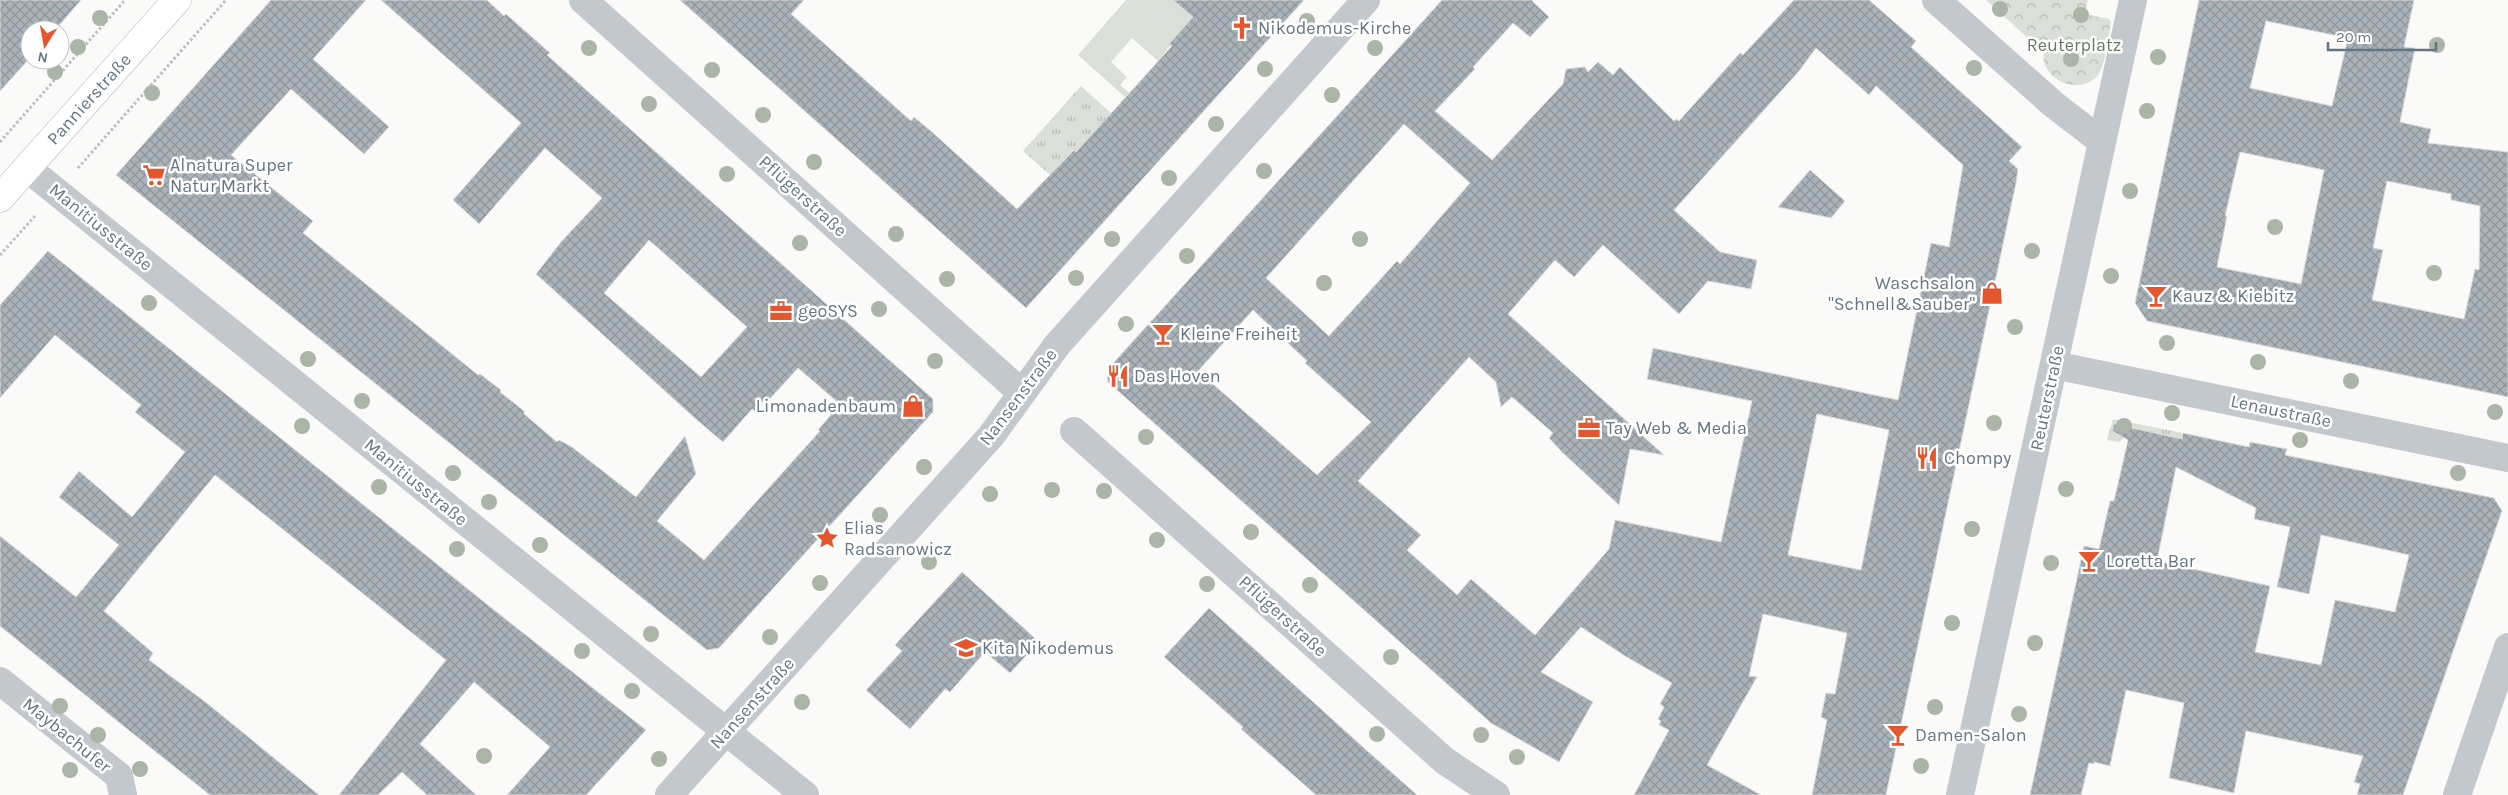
<svg xmlns="http://www.w3.org/2000/svg" width="2508" height="795" font-family="Karla,sans-serif">
<style>
.grass{fill:url(#grass-tufts)}
.park{fill:url(#park-crowns)}
.garden{fill:#dadfd7}
.building{fill:url(#building-cross-hatch);stroke:#dcdcda;fill-rule:evenodd}
.lines{fill:none;stroke-linecap:round;stroke-linejoin:round}
.secondary-casing{stroke:#b3babf;stroke-width:29}
.path{stroke:#bbbfc2;stroke-width:3;stroke-dasharray:2.5 2.5;stroke-linecap:butt}
.street{stroke:#c3c8cc;stroke-width:28}
.secondary{stroke:#fff;stroke-width:28}
.tree{fill:#aab4a7}
.labels{text-anchor:middle;stroke-width:5;stroke-linejoin:round;paint-order:stroke}
.poi-label{font-size:18px;fill:#657683;stroke:#fff;text-anchor:start}
.park-label{font-size:18px;fill:#687a64;stroke:#fff}
.street-label{font-size:18px;fill:#657683;stroke:#fff}
</style>
<defs>
<pattern id="grass-tufts" width="24" height="20" patternUnits="userSpaceOnUse" patternTransform="scale(1.25)"><rect width="24" height="20" fill="#dadfd7"/><path d="M3 7l-1-3M5 7V3M7 7l1-3M15 17l-1-3M17 17v-4M19 17l1-3" fill="none" stroke="#b4b9b4"/></pattern>
<pattern id="park-crowns" width="20" height="18" patternUnits="userSpaceOnUse" patternTransform="scale(1.25)"><rect width="20" height="18" fill="#dadfd7"/><path d="M2 6a3 3 0 1 1 6 0M12 15a3 3 0 1 1 6 0" fill="none" stroke="#b4b9b4"/></pattern>
<pattern id="building-cross-hatch" width="8" height="8" patternUnits="userSpaceOnUse" patternTransform="scale(1.25)"><rect width="8" height="8" fill="#aab3b9"/><path d="M0 0l8 8M0 8l8-8" fill="none" stroke="#8e969c"/></pattern>
</defs>
<rect width="100%" height="100%" fill="#fafaf8"/>
<path class="grass" d="M1081 86 1111 113 1076 152 1073 150 1050 175 1023 151Z
M2113 419 2183 433 2182 439 2155 433 2129 434 2119 442 2107 440Z"/>
<path class="park" d="M1986 0H2088L2085 14 2109 19 2111 23C2108 36 2106 64 2098 75 2084 92 2055 86 2046 67 2043 63 2044 57 2043 52Z"/>
<path class="garden" d="M1126 0H1173L1193 17 1158 61 1132 38 1111 62 1127 77 1120 85 1129 93 1125 97 1078 55Z"/>
<path class="building" d="M0 0H81L55 30H30V58L0 91Z
M271 0H366L313 59 389 127 364 154 291 89 231 155 313 221 303 233 478 375 480 374 501 390 500 392 524 411V414L557 442 559 440 572 447 636 497 685 436 696 474 657 521 704 560 820 431 818 430 840 404 798 368 766 403 764 400 755 411 752 409 723 442 697 420 536 274 561 242 602 198 545 148 479 224 453 200 521 123 381 0H487L504 16 506 14 550 53 547 55 933 399V412L719 648 707 650 116 175ZM649 240 747 327 701 377 604 293Z
M680 0H804L791 14 911 121 914 117 932 132 1017 209 1074 150 1076 152 1172 46 1169 44 1193 17 1173 0H1304L1026 308Z
M1442 0H1533L1532 1 1549 17 1530 37 1513 23 1473 67 1475 69 1435 111 1492 160 1563 84 1566 69 1585 67 1588 72 1598 62 1613 75 1620 67 1674 121 1676 119 1679 121 1740 53 1743 55 1794 0H1869L1916 41 1911 47 2022 147 2009 161 2018 169 2016 183 1886 795H1812L1827 720 1821 717 1826 693 1835 694 1847 633 1763 614 1749 676 1757 677 1707 765 1761 795H1634L1669 730 1659 725 1661 721 1658 719 1664 707 1660 704 1672 683 1625 656 1581 627 1541 672 1593 702 1559 762 1491 723 1108 382 1107 370ZM1816 48 1869 95 1876 86 1963 165 1949 247 1931 243 1898 400 1653 348 1647 379 1752 401 1721 542 1615 520 1609 549 1535 635 1471 579 1457 595 1407 550 1421 535 1358 481 1469 357 1496 382 1501 407 1512 397 1553 433 1549 438 1562 452 1619 505 1630 449 1664 455 1508 314 1555 260 1574 277 1603 245 1679 314 1708 281 1751 289 1757 260 1720 252 1674 210 1799 71ZM1404 124 1470 183 1400 264 1397 261 1329 336 1266 278ZM1253 310 1307 361 1305 363 1371 422 1317 475 1198 371ZM1817 414 1889 430 1861 570 1788 555Z
M2199 0H2414L2404 47 2415 48 2400 122 2431 129 2428 143 2508 152V397L2147 321 2135 303ZM2266 21 2348 38 2332 106 2250 88ZM2240 152 2324 170 2301 284 2217 267 2227 216H2225ZM2387 181 2451 194V200L2480 206 2479 270 2475 269 2464 319 2372 300 2383 250 2373 248Z
M1810 170 1845 201 1831 218 1778 207Z
M48 251 489 606 646 730 586 795H507L550 747 474 682 420 744 476 795H427L402 772 378 795H339L446 660 215 475 104 611 153 653 149 660 208 704 319 795H210L131 732 0 626V536L76 597 119 545 59 497 79 471 132 517 185 452 135 412 141 405 55 335 0 398V305Z
M2114 424 2182 439 2183 433 2249 447 2250 442 2287 449 2285 455 2494 498 2502 511 2403 795H2357L2360 784 2354 782 2363 756 2246 731 2234 793 2169 778 2184 703 2126 690 2110 766 2094 762V764L2089 763 2081 795H2030L2084 546 2099 549 2110 501H2114L2128 440 2112 431ZM2176 467 2256 508 2254 519 2290 527 2277 587 2309 594 2321 535 2409 555 2395 612 2335 600 2321 665 2255 652 2270 586 2157 561Z
M962 572 1039 642 1010 673 985 652 950 692 945 689 910 729 866 690 902 651 895 645Z
M1209 608 1364 748 1417 795H1316L1241 729 1243 727 1164 657Z"/>
<g class="lines">
<defs>
<path id="secondary" d="M0 198 177 0"/>
</defs>
<use href="#secondary" class="secondary-casing"/>
<path class="path" d="M0 142 125 0
M78 168 226 0
M0 255 35 216"/>
<path class="street" d="M583 0 1022 393
M1936 0 2053 104 2101 141
M27 168 805 795
M2054 365 2508 458
M1074 431 1445 761 1496 795
M0 681 119 776 123 795
M669 795 991 436 1057 345 1366 0
M1960 795 2133 0
M2457 795 2508 647"/>
<use href="#secondary" class="secondary"/>
</g>
<g class="tree">
<circle cx="2000" cy="9" r="8"/>
<circle cx="2081" cy="15" r="8"/>
<circle cx="100" cy="18" r="8"/>
<circle cx="1307" cy="21" r="8"/>
<circle cx="2437" cy="45" r="8"/>
<circle cx="78" cy="47" r="8"/>
<circle cx="589" cy="48" r="8"/>
<circle cx="1375" cy="48" r="8"/>
<circle cx="2158" cy="57" r="8"/>
<circle cx="2071" cy="59" r="8"/>
<circle cx="1974" cy="68" r="8"/>
<circle cx="1265" cy="69" r="8"/>
<circle cx="712" cy="70" r="8"/>
<circle cx="55" cy="72" r="8"/>
<circle cx="152" cy="93" r="8"/>
<circle cx="1332" cy="95" r="8"/>
<circle cx="649" cy="104" r="8"/>
<circle cx="2147" cy="111" r="8"/>
<circle cx="763" cy="115" r="8"/>
<circle cx="1216" cy="124" r="8"/>
<circle cx="814" cy="162" r="8"/>
<circle cx="1264" cy="171" r="8"/>
<circle cx="727" cy="174" r="8"/>
<circle cx="1169" cy="178" r="8"/>
<circle cx="2130" cy="191" r="8"/>
<circle cx="2275" cy="227" r="8"/>
<circle cx="896" cy="234" r="8"/>
<circle cx="1112" cy="239" r="8"/>
<circle cx="1360" cy="239" r="8"/>
<circle cx="800" cy="243" r="8"/>
<circle cx="2032" cy="251" r="8"/>
<circle cx="1187" cy="256" r="8"/>
<circle cx="2434" cy="273" r="8"/>
<circle cx="2111" cy="276" r="8"/>
<circle cx="1076" cy="278" r="8"/>
<circle cx="947" cy="279" r="8"/>
<circle cx="1324" cy="283" r="8"/>
<circle cx="149" cy="303" r="8"/>
<circle cx="879" cy="309" r="8"/>
<circle cx="1126" cy="324" r="8"/>
<circle cx="2015" cy="327" r="8"/>
<circle cx="2167" cy="343" r="8"/>
<circle cx="308" cy="359" r="8"/>
<circle cx="935" cy="361" r="8"/>
<circle cx="2258" cy="362" r="8"/>
<circle cx="2351" cy="381" r="8"/>
<circle cx="362" cy="401" r="8"/>
<circle cx="2495" cy="412" r="8"/>
<circle cx="2172" cy="413" r="8"/>
<circle cx="1994" cy="423" r="8"/>
<circle cx="302" cy="426" r="8"/>
<circle cx="2124" cy="426" r="8"/>
<circle cx="1146" cy="437" r="8"/>
<circle cx="2300" cy="440" r="8"/>
<circle cx="924" cy="467" r="8"/>
<circle cx="453" cy="473" r="8"/>
<circle cx="2458" cy="473" r="8"/>
<circle cx="379" cy="487" r="8"/>
<circle cx="2066" cy="489" r="8"/>
<circle cx="1052" cy="490" r="8"/>
<circle cx="1104" cy="491" r="8"/>
<circle cx="990" cy="494" r="8"/>
<circle cx="489" cy="502" r="8"/>
<circle cx="880" cy="515" r="8"/>
<circle cx="1972" cy="529" r="8"/>
<circle cx="1251" cy="532" r="8"/>
<circle cx="1157" cy="540" r="8"/>
<circle cx="540" cy="545" r="8"/>
<circle cx="457" cy="549" r="8"/>
<circle cx="929" cy="562" r="8"/>
<circle cx="2051" cy="563" r="8"/>
<circle cx="820" cy="583" r="8"/>
<circle cx="1207" cy="584" r="8"/>
<circle cx="1310" cy="585" r="8"/>
<circle cx="1952" cy="623" r="8"/>
<circle cx="651" cy="634" r="8"/>
<circle cx="770" cy="637" r="8"/>
<circle cx="2035" cy="643" r="8"/>
<circle cx="582" cy="651" r="8"/>
<circle cx="1391" cy="657" r="8"/>
<circle cx="632" cy="691" r="8"/>
<circle cx="802" cy="702" r="8"/>
<circle cx="60" cy="706" r="8"/>
<circle cx="1935" cy="707" r="8"/>
<circle cx="2019" cy="714" r="8"/>
<circle cx="1377" cy="734" r="8"/>
<circle cx="98" cy="735" r="8"/>
<circle cx="1481" cy="735" r="8"/>
<circle cx="484" cy="756" r="8"/>
<circle cx="1517" cy="757" r="8"/>
<circle cx="659" cy="759" r="8"/>
<circle cx="1921" cy="766" r="8"/>
<circle cx="140" cy="769" r="8"/>
<circle cx="70" cy="770" r="8"/>
</g>
<defs>
<symbol id="church-bare" viewBox="-9 -9 18 18"><path d="M-1.2-6h2.4v3.5h3.3v2.4h-3.3V6h-2.4V-.1h-3.3v-2.4h3.3Z" fill="#e4572e" stroke="#fff" stroke-width="2.5" paint-order="stroke"/></symbol>
<symbol id="supermarket-bare" viewBox="-9 -9 18 18"><path d="M-6-5.5h2.5l.6 2H6L4.5 2H-2.5L-4.4-4H-6ZM-1.5 3.2a1.3 1.3 0 1 0 .1 0ZM3 3.2a1.3 1.3 0 1 0 .1 0Z" fill="#e4572e" stroke="#fff" stroke-width="2.5" paint-order="stroke"/></symbol>
<symbol id="shop-bare" viewBox="-9 -9 18 18"><path d="M-5-2.5h2.3a2.7 3.5 0 0 1 5.4 0H5L5.5 6h-11ZM-1.5-2.5h3a1.5 2.3 0 0 0-3 0Z" fill="#e4572e" stroke="#fff" stroke-width="2.5" paint-order="stroke"/></symbol>
<symbol id="bar-bare" viewBox="-9 -9 18 18"><path d="M-6-5H6L.8 .8V4.5H3.5V6h-7V4.5H-.8V.8Z" fill="#e4572e" stroke="#fff" stroke-width="2.5" paint-order="stroke"/></symbol>
<symbol id="office-bare" viewBox="-9 -9 18 18"><path d="M-6-3h4V-5.5h4V-3h4V5H-6ZM-1-4.5V-3h2v-1.5ZM-6 0V1H6V0Z" fill="#e4572e" stroke="#fff" stroke-width="2.5" paint-order="stroke"/></symbol>
<symbol id="restaurant-bare" viewBox="-9 -9 18 18"><path d="M-5-6h1v4h1v-4h1v4h1v-4h1v5L-1.5 .5V6h-2V.5L-5-1ZM5-6V6H3V1.5H1.5Q1.5-4 5-6Z" fill="#e4572e" stroke="#fff" stroke-width="2.5" paint-order="stroke"/></symbol>
<symbol id="sight-bare" viewBox="-9 -9 18 18"><path d="M0-6L1.8-2.2L6-1.7L2.9 1.2L3.7 5.4L0 3.3L-3.7 5.4L-2.9 1.2L-6-1.7L-1.8-2.2Z" fill="#e4572e" stroke="#fff" stroke-width="2.5" paint-order="stroke"/></symbol>
<symbol id="school-bare" viewBox="-9 -9 18 18"><path d="M0-5L7-2L0 1L-7-2ZM-4 1L0 2.5L4 1V4Q0 6-4 4Z" fill="#e4572e" stroke="#fff" stroke-width="2.5" paint-order="stroke"/></symbol>
</defs>
<g fill-rule="evenodd">
<use href="#church-bare" x="1226" y="12" width="32" height="32"/>
<use href="#supermarket-bare" x="138" y="159" width="32" height="32"/>
<use href="#shop-bare" x="1976" y="277" width="32" height="32"/>
<use href="#bar-bare" x="2140" y="280" width="32" height="32"/>
<use href="#office-bare" x="765" y="295" width="32" height="32"/>
<use href="#bar-bare" x="1147" y="318" width="32" height="32"/>
<use href="#restaurant-bare" x="1102" y="360" width="32" height="32"/>
<use href="#shop-bare" x="897" y="390" width="32" height="32"/>
<use href="#office-bare" x="1573" y="412" width="32" height="32"/>
<use href="#restaurant-bare" x="1911" y="442" width="32" height="32"/>
<use href="#sight-bare" x="811" y="522" width="32" height="32"/>
<use href="#bar-bare" x="2073" y="545" width="32" height="32"/>
<use href="#school-bare" x="950" y="632" width="32" height="32"/>
<use href="#bar-bare" x="1882" y="719" width="32" height="32"/>
</g>
<g class="labels">
<g class="poi-label">
<text x="1258" y="34">Nikodemus-Kirche</text>
<text x="170" y="171">Alnatura Super<tspan x="170" dy="21">Natur Markt</tspan></text>
<text x="1975" y="289" text-anchor="end">Waschsalon<tspan x="1975" dy="21">"Schnell&amp;Sauber"</tspan></text>
<text x="2172" y="302">Kauz &amp; Kiebitz</text>
<text x="798" y="317">geoSYS</text>
<text x="1180" y="340">Kleine Freiheit</text>
<text x="1134" y="382">Das Hoven</text>
<text x="896" y="412" text-anchor="end">Limonadenbaum</text>
<text x="1606" y="434">Tay Web &amp; Media</text>
<text x="1944" y="464">Chompy</text>
<text x="844" y="534">Elias<tspan x="844" dy="21">Radsanowicz</tspan></text>
<text x="2106" y="567">Loretta Bar</text>
<text x="982" y="654">Kita Nikodemus</text>
<text x="1915" y="741">Damen-Salon</text>
</g>
<g class="park-label">
<text x="2074" y="51">Reuterplatz</text>
</g>
<g class="street-label">
<text transform="translate(89 99) rotate(-48)" y="6">Pannierstraße</text>
<text transform="translate(803 196) rotate(42)" y="6">Pflügerstraße</text>
<text transform="translate(101 227) rotate(39)" y="6">Manitiusstraße</text>
<text transform="translate(1018 397) rotate(-53)" y="6">Nansenstraße</text>
<text transform="translate(2047 398) rotate(-78)" y="6">Reuterstraße</text>
<text transform="translate(2281 411) rotate(12)" y="6">Lenaustraße</text>
<text transform="translate(416 482) rotate(39)" y="6">Manitiusstraße</text>
<text transform="translate(1283 616) rotate(42)" y="6">Pflügerstraße</text>
<text transform="translate(752 703) rotate(-48)" y="6">Nansenstraße</text>
<text transform="translate(67 735) rotate(39)" y="6">Maybachufer</text>
</g>
</g>
<g transform="translate(45 45) rotate(191)"><circle r="24" fill="#ffffff" stroke="#c1c8cd"/>
<path d="M0-4L9 19L0 12L-9 19Z" fill="#e4572e"/>
<text y="-8" font-size="14" font-weight="bold" text-anchor="middle" fill="#657683">N</text>
</g>
<path d="M2328 42v8h108v-8" fill="none" stroke="#657683" stroke-width="2.5"/>
<text x="2336" y="42" font-size="15" fill="#657683" stroke="#ffffff" stroke-width="4" paint-order="stroke">20 m</text>
</svg>
